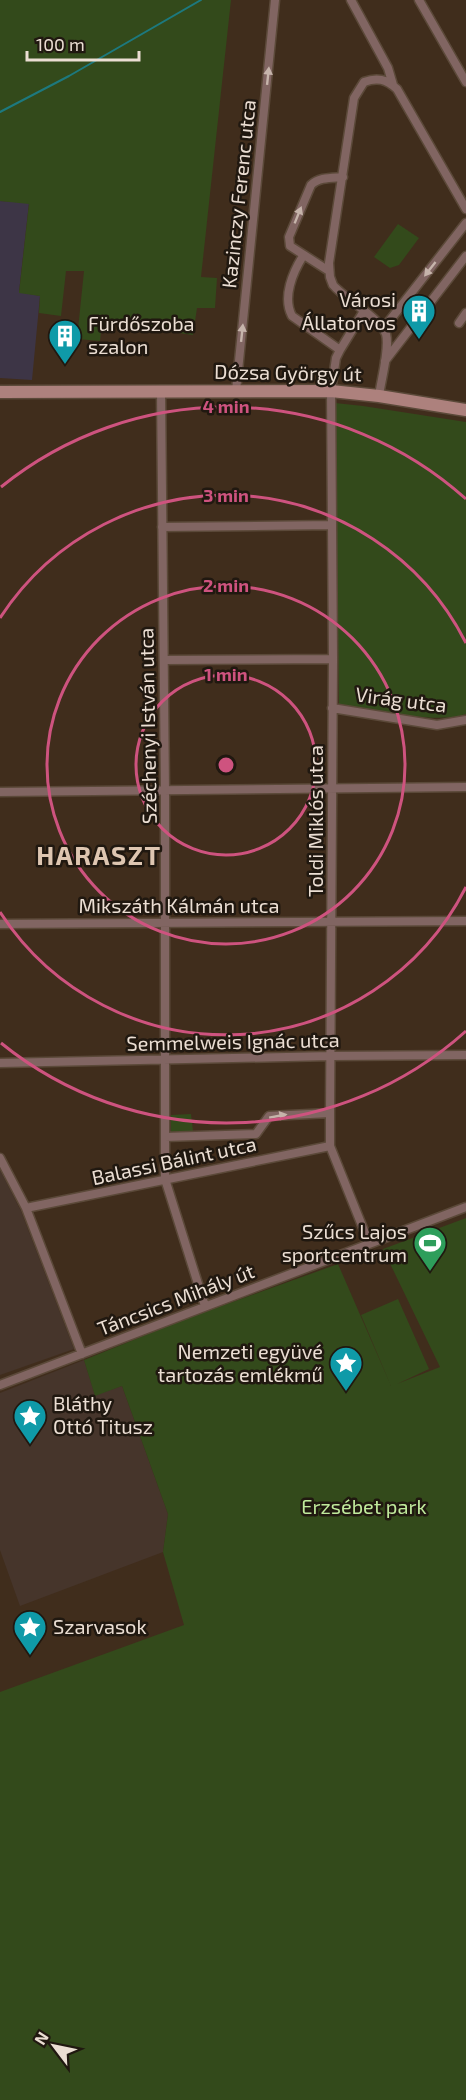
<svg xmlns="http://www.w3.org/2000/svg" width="466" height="2100" font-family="'Exo 2',sans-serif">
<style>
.commercial{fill:#3d3546}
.industrial{fill:#46352b}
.green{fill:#334a1b}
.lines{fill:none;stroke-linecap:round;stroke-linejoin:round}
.stream{stroke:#1d797e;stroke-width:2}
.minor-casing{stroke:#5b4939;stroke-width:11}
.secondary-casing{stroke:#5b4939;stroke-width:15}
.minor{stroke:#816562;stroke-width:8}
.secondary{stroke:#ad817d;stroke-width:12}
.oneway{fill:#c6b4ab}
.ring{fill:none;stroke:#ce537f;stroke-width:3}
.labels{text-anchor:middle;stroke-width:5;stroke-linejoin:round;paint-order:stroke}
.street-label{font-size:20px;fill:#ebded3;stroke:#201810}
.poi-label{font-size:20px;fill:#ebded3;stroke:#201810;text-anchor:end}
.park-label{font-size:20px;fill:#c0ea9c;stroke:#201810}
.district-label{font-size:26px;font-weight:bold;letter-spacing:1.5px;fill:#dec6b1;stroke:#201810}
.centre{fill:#ce537f;stroke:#201810;stroke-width:3}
.ring-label{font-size:18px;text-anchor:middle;font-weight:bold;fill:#ce537f;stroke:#201810;stroke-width:5;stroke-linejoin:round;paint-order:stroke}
</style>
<rect width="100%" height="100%" fill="#402d1c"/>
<path class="commercial" d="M0 201 29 203 19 292 40 296 32 380 0 378Z"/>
<path class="industrial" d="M0 1170 21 1211 74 1349 0 1375Z
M84 1360 95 1395 122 1386 168 1514 163 1552 20 1606 0 1550V1393Z"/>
<path class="green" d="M0 0H231L201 277 217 278 215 308H197L193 335 102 322 100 341 77 339 84 271H66L61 316 39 313 40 296 19 293 29 204 0 201Z
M398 224 419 238 399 265 390 268 374 257Z
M335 403 363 406 466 422V714C434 725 373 709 339 704Z
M191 1114 193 1131 171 1132V1115Z
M466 1218V2100H0V1692L184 1625 163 1552 168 1514 122 1386 95 1396 84 1360 185 1319 338 1264 391 1386 361 1315 398 1299 429 1369 397 1384 440 1367 383 1249Z"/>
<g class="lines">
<path class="stream" d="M0 112 69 76 201 0"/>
<defs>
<path id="minor" d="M351 0 388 68 393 85
M419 0 466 82
M303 256C293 272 282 297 292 316L340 350
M329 271 290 246 289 237 311 185C319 177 332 178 343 177
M364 311 340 350 336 358 331 391 333 659 330 1113V1146L369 1243
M459 323 466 313
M383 329 466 223
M385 361 466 256
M236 391 275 0
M161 392 165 791V1179L205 1306
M379 396C381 380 390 349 386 334 380 318 345 299 333 285L330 277 329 263 354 98 364 82C377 77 386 79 397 89L466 209
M162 527 332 525
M164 660 333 659
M332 708 437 725 466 720
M0 792 466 787
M0 924 466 921
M0 1063 331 1056 466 1055
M165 1137 256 1134 269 1116 330 1113
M0 1158 26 1208 82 1354
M26 1208 330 1146
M0 1385 466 1207"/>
<path id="secondary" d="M0 392 331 391 379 396 466 410"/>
</defs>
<use href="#minor" class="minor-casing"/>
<use href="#secondary" class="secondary-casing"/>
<use href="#minor" class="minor"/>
<use href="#secondary" class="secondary"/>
</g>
<defs><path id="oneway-solid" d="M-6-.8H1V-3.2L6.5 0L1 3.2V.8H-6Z" transform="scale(1.5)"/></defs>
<g class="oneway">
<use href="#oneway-solid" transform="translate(268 76) rotate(-84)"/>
<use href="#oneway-solid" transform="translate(298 215) rotate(-68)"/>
<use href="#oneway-solid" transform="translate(430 269) rotate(128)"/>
<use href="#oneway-solid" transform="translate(242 333) rotate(-84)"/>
<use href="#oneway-solid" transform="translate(278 1116) rotate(-10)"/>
</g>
<g class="ring">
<circle cx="226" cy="765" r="90"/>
<circle cx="226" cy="765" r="179"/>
<path d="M466 887A269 269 0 0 1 0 912M0 618A269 269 0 0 1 466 643"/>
<path d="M466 1031A358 358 0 0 1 1 1043M1 487A358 358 0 0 1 466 499"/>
</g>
<defs>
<symbol id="building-pin" viewBox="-11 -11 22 30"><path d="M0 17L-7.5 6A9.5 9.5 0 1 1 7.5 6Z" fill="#0f9aa8" stroke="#201810"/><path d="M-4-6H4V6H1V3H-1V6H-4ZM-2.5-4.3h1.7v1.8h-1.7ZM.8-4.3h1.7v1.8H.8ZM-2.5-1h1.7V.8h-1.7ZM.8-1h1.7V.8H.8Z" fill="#fff"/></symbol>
<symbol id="stadium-pin" viewBox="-11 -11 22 30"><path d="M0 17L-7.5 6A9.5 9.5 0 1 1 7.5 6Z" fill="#2e9e5b" stroke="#201810"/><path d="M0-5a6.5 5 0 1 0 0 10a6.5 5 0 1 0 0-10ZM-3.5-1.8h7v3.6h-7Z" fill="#fff"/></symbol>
<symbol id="sight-pin" viewBox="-11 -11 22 30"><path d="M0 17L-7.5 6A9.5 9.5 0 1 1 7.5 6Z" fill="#0f9aa8" stroke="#201810"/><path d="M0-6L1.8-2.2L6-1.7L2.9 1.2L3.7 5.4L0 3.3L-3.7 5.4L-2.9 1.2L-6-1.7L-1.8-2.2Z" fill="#fff"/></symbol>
</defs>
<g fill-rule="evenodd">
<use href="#building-pin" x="400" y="292" width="38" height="52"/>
<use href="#building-pin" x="46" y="317" width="38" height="52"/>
<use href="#stadium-pin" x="411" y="1224" width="38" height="52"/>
<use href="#sight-pin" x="327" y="1344" width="38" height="52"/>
<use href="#sight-pin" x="11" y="1397" width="38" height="52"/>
<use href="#sight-pin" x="11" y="1608" width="38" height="52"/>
</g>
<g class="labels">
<g class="street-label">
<text transform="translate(239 194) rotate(-84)" y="7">Kazinczy Ferenc utca</text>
<text transform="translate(288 373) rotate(1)" y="7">Dózsa György út</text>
<text transform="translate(401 700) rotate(7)" y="7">Virág utca</text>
<text transform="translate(148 726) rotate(-91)" y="7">Széchenyi István utca</text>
<text transform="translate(316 821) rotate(-90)" y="7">Toldi Miklós utca</text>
<text x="179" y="913">Mikszáth Kálmán utca</text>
<text transform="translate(233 1042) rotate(-1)" y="7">Semmelweis Ignác utca</text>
<text transform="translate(174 1161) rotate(-12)" y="7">Balassi Bálint utca</text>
<text transform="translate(176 1300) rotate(-21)" y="7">Táncsics Mihály út</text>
</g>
<g class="poi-label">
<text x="396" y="307">Városi<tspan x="396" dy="23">Állatorvos</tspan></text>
<text x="88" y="331" text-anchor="start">Fürdőszoba<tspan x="88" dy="23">szalon</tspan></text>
<text x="407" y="1239">Szűcs Lajos<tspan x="407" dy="23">sportcentrum</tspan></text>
<text x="323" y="1359">Nemzeti együvé<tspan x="323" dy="23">tartozás emlékmű</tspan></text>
<text x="53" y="1411" text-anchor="start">Bláthy<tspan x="53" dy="23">Ottó Titusz</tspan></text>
<text x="53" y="1634" text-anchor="start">Szarvasok</text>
</g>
<g class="park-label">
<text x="364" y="1514">Erzsébet park</text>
</g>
<g class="district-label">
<text x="99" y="865">HARASZT</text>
</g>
</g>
<circle cx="226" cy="765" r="9" class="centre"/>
<g class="ring-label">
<text x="226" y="413">4 min</text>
<text x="226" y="502">3 min</text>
<text x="226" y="592">2 min</text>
<text x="226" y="681">1 min</text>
</g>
<g transform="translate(54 2046) rotate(302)" stroke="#201810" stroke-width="4.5" paint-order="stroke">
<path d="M0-4.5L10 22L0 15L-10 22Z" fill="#ebded3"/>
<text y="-9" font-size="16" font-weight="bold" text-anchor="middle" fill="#ebded3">N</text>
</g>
<path d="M27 51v9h112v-9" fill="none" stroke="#ebded3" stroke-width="3"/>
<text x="36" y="51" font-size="18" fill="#ebded3" stroke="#201810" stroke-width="4.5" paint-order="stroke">100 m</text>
</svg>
